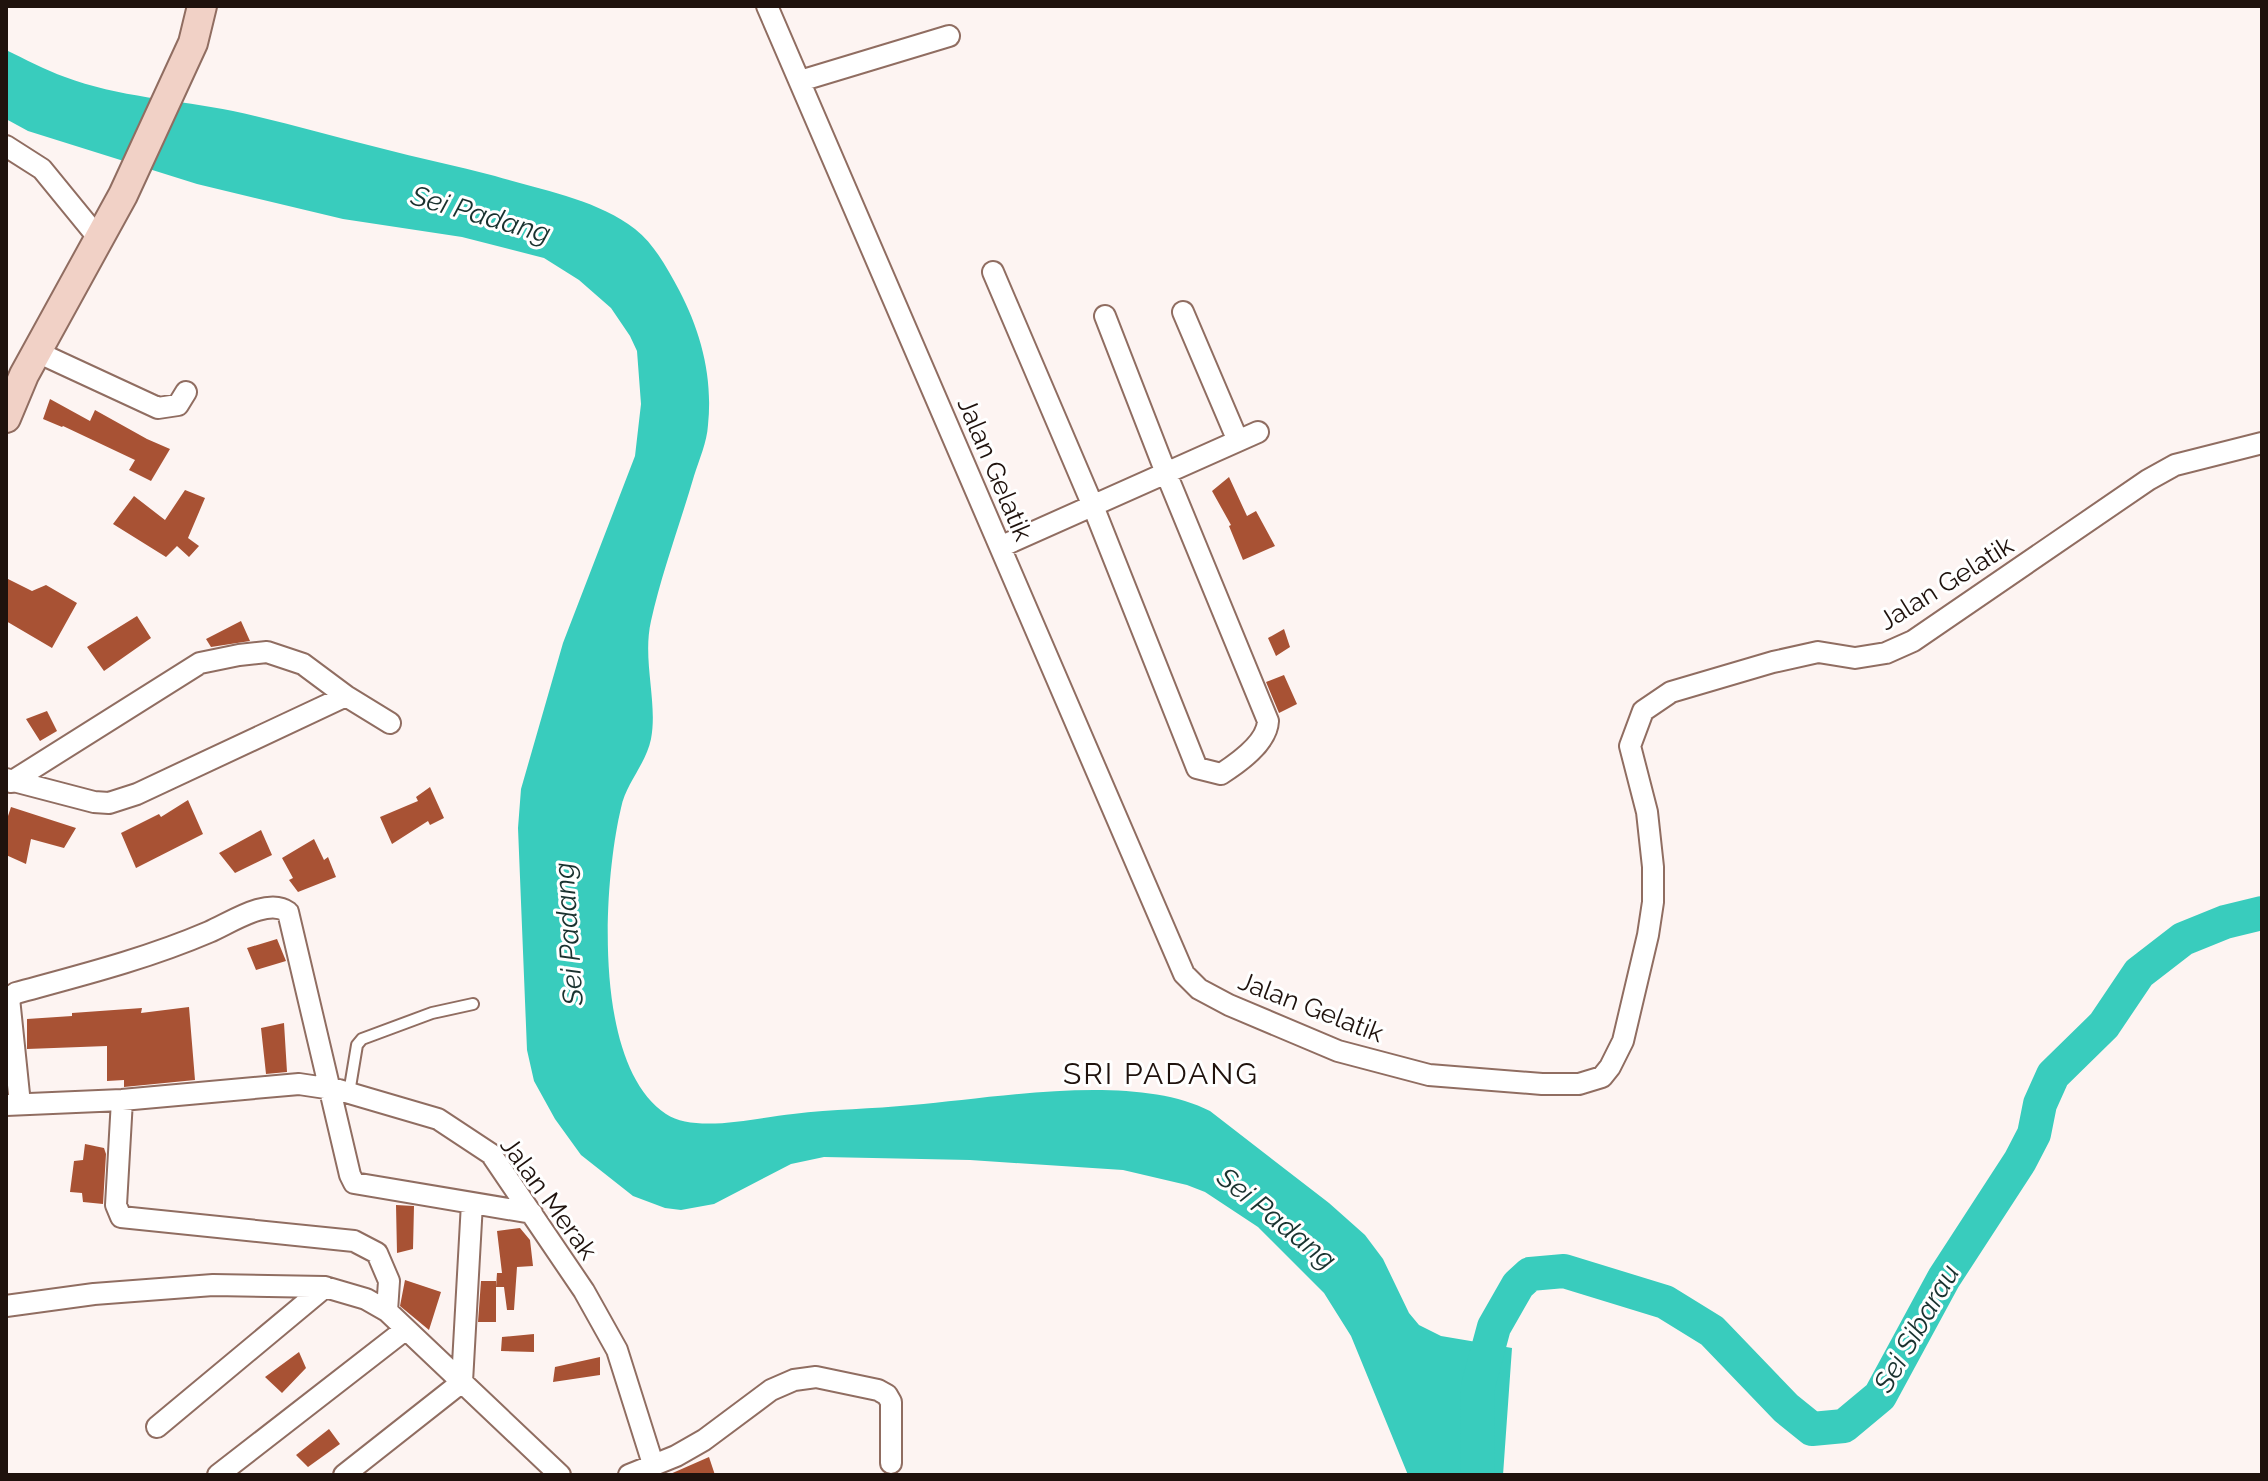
<svg xmlns="http://www.w3.org/2000/svg" width="2268" height="1481" font-family="Raleway,sans-serif">
<style>
.water{fill:#39ccbd}
.lines{fill:none;stroke-linecap:round;stroke-linejoin:round}
.river{stroke:#39ccbd;stroke-width:34}
.building{fill:#a85234}
.lane-casing{stroke:#906d61;stroke-width:14}
.street-casing{stroke:#906d61;stroke-width:24}
.secondary-casing{stroke:#906d61;stroke-width:32}
.lane{stroke:#fff;stroke-width:10}
.street{stroke:#fff;stroke-width:20}
.secondary{stroke:#f1d1c6;stroke-width:28}
.labels{text-anchor:middle;stroke-width:6;stroke-linejoin:round;paint-order:stroke}
.street-label{font-size:26px;fill:#1f120d;stroke:#fff}
.water-label{font-size:28px;font-style:italic;fill:#1a322f;stroke:#fff}
.quarter-label{font-size:30px;letter-spacing:2px;fill:#1f120d;stroke:#fff}
</style>
<rect width="100%" height="100%" fill="#fdf4f2"/>
<path class="water" d="M6 50C25 59 45 70 65 77 117 97 179 100 233 111 283 122 331 136 380 148 418 158 457 166 495 176 541 190 596 199 635 229 655 245 667 268 679 290 701 332 713 377 708 425 707 442 699 460 694 476 680 524 662 572 651 621 642 660 658 702 651 739 646 764 626 783 621 808 603 884 592 1065 666 1114 696 1134 759 1117 793 1114 833 1109 872 1109 912 1105 995 1098 1134 1072 1210 1111L1329 1203 1365 1235 1383 1259 1409 1313 1419 1325 1441 1336 1512 1348 1503 1475H1408L1351 1336 1324 1293 1258 1227 1205 1192 1187 1185 1123 1170 970 1160 824 1157 791 1164 714 1204 681 1210 665 1208 633 1196 581 1155 555 1119 534 1081 527 1050 518 828 521 789 563 643 635 456 641 404 637 351 630 336 611 308 579 280 544 258 462 237 343 219 197 184 28 131 6 119Z"/>
<g class="lines">
<path class="river" d="M1477 1475 1478 1386 1494 1327 1518 1285 1530 1274 1564 1271 1665 1302 1712 1331 1786 1408 1812 1429 1844 1426 1880 1396 1944 1278 2020 1161 2034 1134 2040 1104 2053 1075 2104 1025 2139 973 2183 939 2225 922 2262 913"/>
</g>
<path class="building" d="M50 399 90 421 95 410 147 439 170 449 151 481 129 470 135 460 63 426 62 427 43 419Z
M1229 477 1247 516 1256 511 1275 546 1243 560 1229 526 1231 525 1212 491Z
M185 490 205 498 188 538 199 546 189 557 177 546 166 557 113 524 134 496 165 520Z
M6 578 32 591 46 585 77 603 52 648 6 621Z
M137 616 151 638 104 671 87 647Z
M241 621 250 641 211 647 206 639Z
M1284 629 1290 647 1276 656 1268 638Z
M1284 675 1297 704 1279 713 1266 682Z
M47 711 57 731 40 741 26 719Z
M430 787 444 818 430 825 428 821 392 844 380 817 418 801 416 797Z
M188 800 203 834 136 868 121 833 159 814 161 817Z
M11 807 76 828 64 848 31 839 26 864 6 855V822Z
M261 830 272 855 235 873 219 853Z
M314 839 324 860 328 857 336 877 298 892 289 880 293 878 282 858Z
M277 939 286 961 256 970 247 948Z
M189 1007 195 1080 124 1087V1080L107 1081V1046L27 1049V1019L72 1016V1013L142 1008 141 1013Z
M284 1023 287 1072 266 1074 261 1028Z
M85 1144 104 1148 106 1154 103 1204 83 1202 82 1193 70 1192 74 1161 83 1160Z
M396 1205 414 1206 413 1249 397 1253Z
M520 1228 530 1240 533 1266 517 1267 514 1310H507L504 1287H496L497 1273H502L497 1231Z
M405 1280 441 1292 429 1330 400 1306Z
M481 1281H496V1322H478Z
M534 1334V1352L501 1351 502 1337Z
M299 1352 306 1368 282 1393 265 1377Z
M600 1357V1375L553 1382 555 1367Z
M329 1429 340 1444 308 1467 296 1455Z
M709 1457 715 1475H668Z"/>
<g class="lines">
<defs>
<path id="lane" d="M349 1093 357 1045 362 1039 432 1013 473 1004"/>
<path id="street" d="M767 6 1184 974 1199 989 1229 1005 1338 1051 1429 1075 1542 1084H1579L1602 1077 1610 1067 1623 1041 1648 935 1653 902V867L1647 812 1630 746 1643 711 1671 692 1773 662 1818 652 1855 658 1886 653 1913 641 2148 480 2175 465 2262 443
M800 81 949 36
M6 146 42 169 100 240
M993 272 1093 506 1197 768 1221 774C1238 763 1267 743 1268 721L1166 473 1105 316
M1183 312 1238 441
M37 352 158 408 178 405 186 392
M1000 547 1258 432
M6 779 94 802 109 803 137 794 346 696
M11 782 200 663 239 655 267 652 303 664 346 696 390 723
M122 1100 116 1205 121 1217 354 1241 377 1253 389 1281 387 1311
M20 1104 9 998 16 993C82 975 146 959 209 932 230 923 268 897 288 912L350 1175 354 1183 532 1213
M6 1105 122 1100 299 1084 339 1090 438 1119 491 1154 584 1291 617 1350 653 1464
M6 1306 94 1294 213 1285 325 1287 366 1299 387 1311 560 1475
M157 1427 325 1287
M218 1475 406 1329
M344 1475 462 1382 472 1203
M629 1475 676 1456 704 1440 771 1390 794 1380 816 1377 878 1390 887 1395 891 1402V1463"/>
<path id="secondary" d="M6 418 24 375 123 195 193 43 202 6"/>
</defs>
<use href="#lane" class="lane-casing"/>
<use href="#street" class="street-casing"/>
<use href="#secondary" class="secondary-casing"/>
<use href="#lane" class="lane"/>
<use href="#street" class="street"/>
<use href="#secondary" class="secondary"/>
</g>
<g class="labels">
<g class="street-label">
<text transform="translate(995 469) rotate(67)" y="9">Jalan Gelatik</text>
<text transform="translate(1946 583) rotate(-32)" y="9">Jalan Gelatik</text>
<text transform="translate(1311 1007) rotate(21)" y="9">Jalan Gelatik</text>
<text transform="translate(549 1198) rotate(54)" y="9">Jalan Merak</text>
</g>
<g class="water-label">
<text transform="translate(481 214) rotate(16)" y="10">Sei Padang</text>
<text transform="translate(568 934) rotate(-94)" y="10">Sei Padang</text>
<text transform="translate(1277 1218) rotate(39)" y="10">Sei Padang</text>
<text transform="translate(1916 1328) rotate(-60)" y="10">Sei Sibarau</text>
</g>
<g class="quarter-label">
<text x="1161" y="1084">SRI PADANG</text>
</g>
</g>
<rect width="2268" height="1481" fill="none" stroke="#1f120d" stroke-width="16"/>
</svg>
